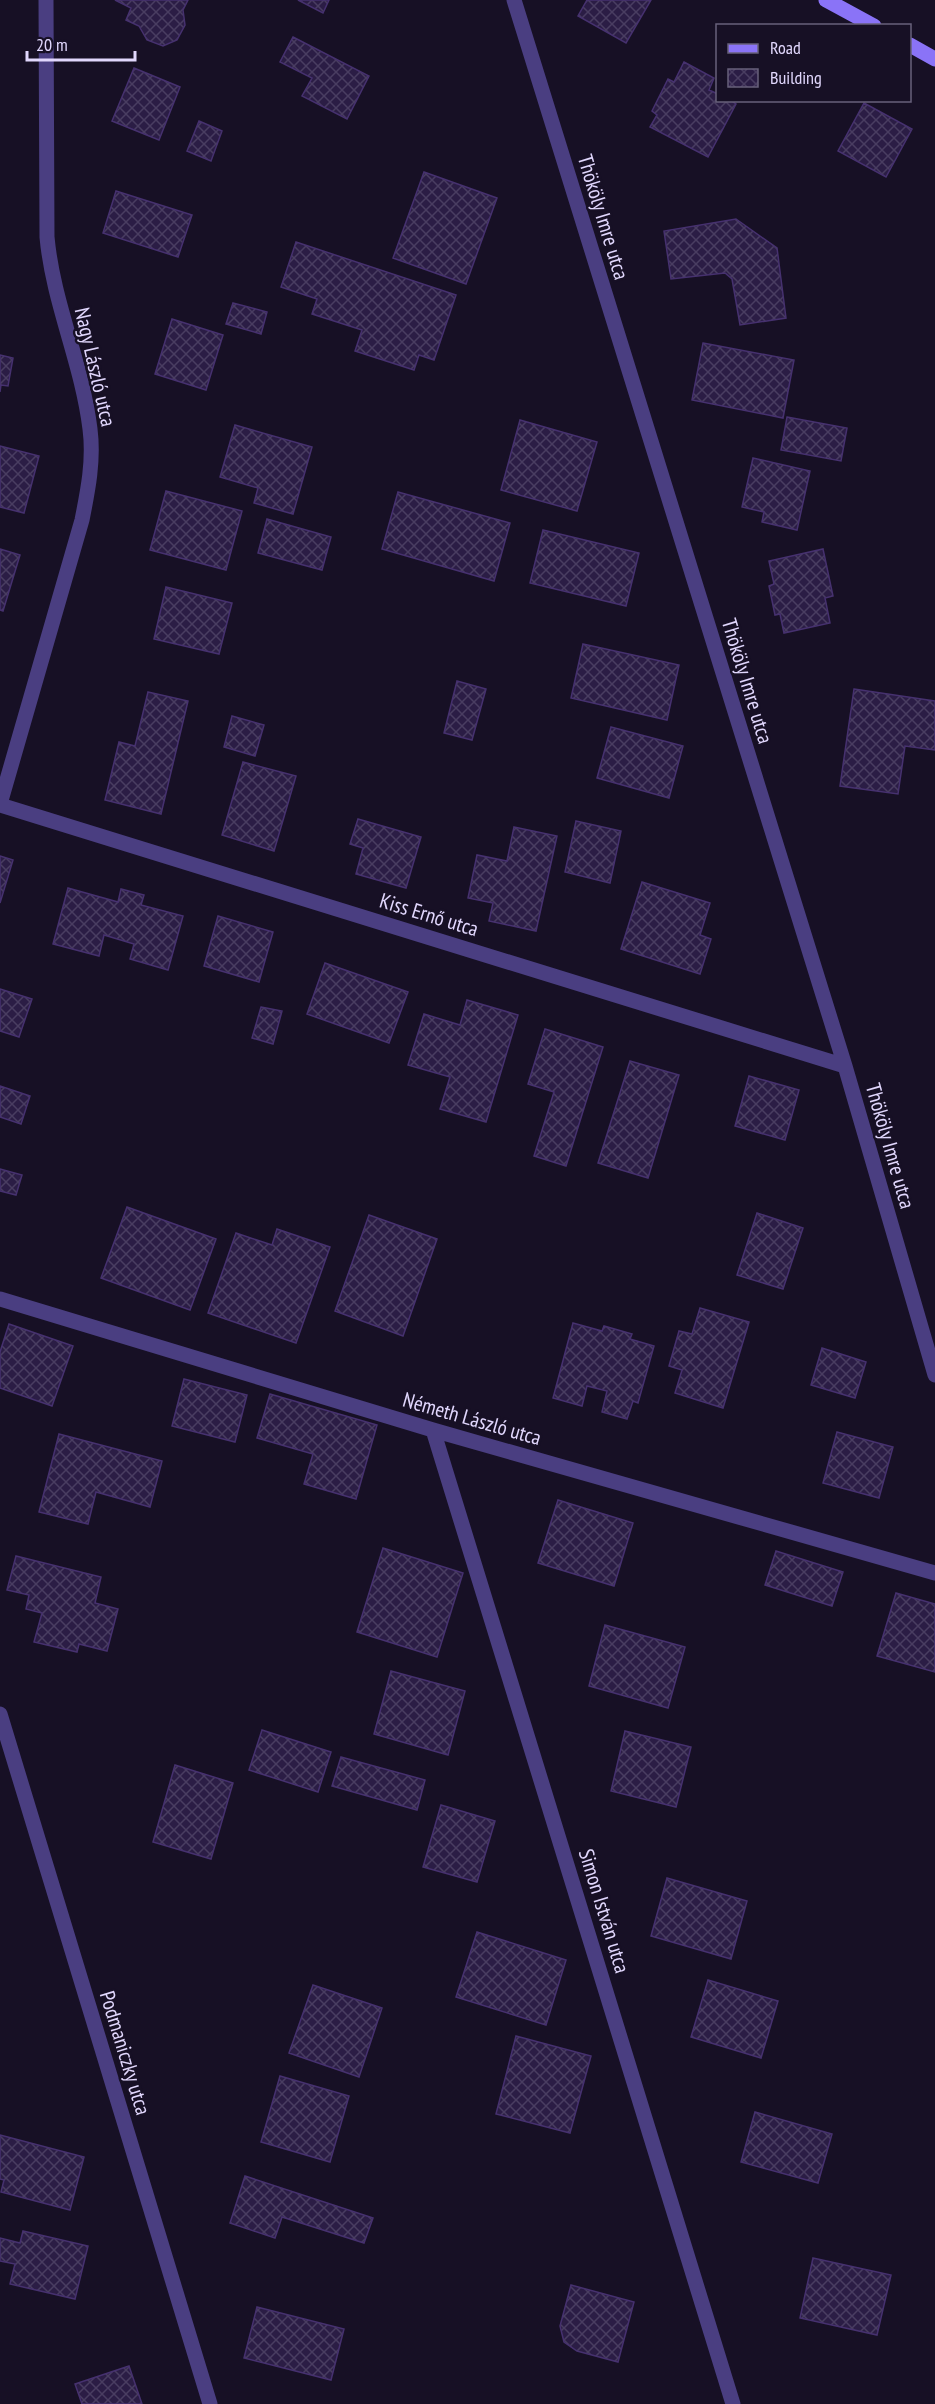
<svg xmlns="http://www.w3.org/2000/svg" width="935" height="2404" font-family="'PT Sans Narrow',sans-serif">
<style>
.building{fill:url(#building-cross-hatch);stroke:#46316f;stroke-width:1.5}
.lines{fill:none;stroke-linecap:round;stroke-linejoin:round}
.street{stroke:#4a3e81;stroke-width:15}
.secondary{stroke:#8a73f7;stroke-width:15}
.labels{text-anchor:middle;stroke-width:5;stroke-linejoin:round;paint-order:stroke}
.street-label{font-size:21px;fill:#e1d7fd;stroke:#171025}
</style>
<defs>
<pattern id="building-cross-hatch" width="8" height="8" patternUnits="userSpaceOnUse" patternTransform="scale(1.5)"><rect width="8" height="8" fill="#2b1d45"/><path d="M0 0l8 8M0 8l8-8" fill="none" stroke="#493d61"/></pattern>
</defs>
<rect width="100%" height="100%" fill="#171025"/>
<path class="building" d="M115 0H188L183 10 185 25 177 40 163 46 147 40 139 26 126 20 131 8Z
M298 0H329L323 13Z
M587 0H651L626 43 578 16Z
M293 37 369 76 347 119 302 96 312 78 280 62Z
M684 62 714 78 709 90 718 94V100H730L736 104 708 157 650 127 657 115 652 111 668 79 674 82Z
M134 68 180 87 159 140 112 121Z
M864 103 912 129 886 177 838 151Z
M199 121 222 131 211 161 187 151Z
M424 172 497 198 466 284 393 258Z
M116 191 192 215 178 257 103 233Z
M736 219 777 248 786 318 740 325 732 279 725 273 671 279 664 231Z
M296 242 456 295 434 360 419 355 414 370 355 351 362 330 312 314 317 299 281 287Z
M233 303 267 312 261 334 226 324Z
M172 319 223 335 206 390 155 374Z
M703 343 794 360 783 418 692 400Z
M0 355 13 358 8 386 1 385 0 392Z
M787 417 847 428 841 461 781 450Z
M520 420 597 442 577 511 501 490Z
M235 425 312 447 293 514 254 503 258 488 220 477Z
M0 446 39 456 24 513 0 507Z
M753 458 810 471 797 530 762 522 764 512 742 507Z
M166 491 242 511 226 570 150 550Z
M398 492 510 523 494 581 382 549Z
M267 519 331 537 322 570 258 553Z
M543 530 639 553 626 606 530 583Z
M0 549 20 555 3 611 0 610Z
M823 549 833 596 825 598 830 623 784 633 780 614 775 615 769 586 774 584 769 561Z
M166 587 232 603 219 654 154 639Z
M583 644 679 665 667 720 571 698Z
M457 681 486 689 472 740 444 733Z
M854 689 935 701V750L905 746 898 794 840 786Z
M148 692 188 701 161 814 105 800 119 742 135 746Z
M232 716 264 725 255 756 224 747Z
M611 727 683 746 669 798 597 778Z
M243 762 296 776 274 851 222 835Z
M358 819 421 837 406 888 356 874 363 848 350 844Z
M576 821 621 831 610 883 565 872Z
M514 827 557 836 536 931 489 921 493 903 468 898 477 855 507 861Z
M0 856 13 860 0 903Z
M642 882 710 903 700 935 711 939 700 974 621 949Z
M68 888 118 902 121 889 144 895 141 905 183 916 168 970 130 959 134 944 104 935 99 956 53 944Z
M218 916 273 932 259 982 204 966Z
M325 963 408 992 389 1043 307 1014Z
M0 989 32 999 19 1037 0 1031Z
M467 1000 518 1015 486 1122 440 1109 450 1077 408 1065 424 1014 460 1025Z
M261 1007 282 1011 273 1044 252 1038Z
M545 1029 603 1047 566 1166 534 1156 554 1092 528 1084Z
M630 1061 679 1075 648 1178 598 1163Z
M749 1076 799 1090 785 1140 735 1126Z
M0 1086 30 1096 21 1124 0 1117Z
M0 1169 22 1175 16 1195 0 1191Z
M127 1207 216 1239 190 1310 101 1278Z
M757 1213 803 1228 783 1289 737 1275Z
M369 1215 437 1239 403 1336 335 1311Z
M277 1229 330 1247 296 1343 208 1313 236 1233 272 1245Z
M700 1308 749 1322 723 1408 675 1393 682 1370 669 1366 679 1331 692 1334Z
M573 1323 602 1331 604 1326 632 1334 630 1339 654 1346 638 1403 633 1401 627 1419 602 1412 607 1391 587 1386 582 1406 553 1398Z
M9 1324 73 1346 52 1406 0 1388V1352Z
M822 1348 866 1362 855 1398 811 1385Z
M184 1379 247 1395 235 1442 172 1426Z
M270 1394 377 1425 356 1499 304 1484 313 1454 257 1438Z
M837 1432 893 1447 879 1498 823 1483Z
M59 1434 162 1461 150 1507 96 1492 88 1524 39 1512Z
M558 1500 633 1523 614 1586 538 1563Z
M383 1548 463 1573 437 1657 357 1632Z
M776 1551 843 1572 832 1606 765 1585Z
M16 1556 101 1577 95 1603 118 1609 107 1651 79 1644 77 1652 34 1642 42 1613 26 1609 29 1595 7 1590Z
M896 1593 935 1604V1672L877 1656Z
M605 1625 685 1647 668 1708 589 1686Z
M391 1671 465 1691 448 1755 374 1734Z
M262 1730 331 1752 318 1792 249 1770Z
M625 1731 691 1747 676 1807 611 1791Z
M341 1757 425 1780 417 1810 332 1786Z
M175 1765 233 1783 211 1859 153 1842Z
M441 1805 495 1821 477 1882 423 1867Z
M667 1878 747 1901 731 1959 651 1936Z
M477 1932 566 1960 546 2025 456 1997Z
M708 1980 778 2001 761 2058 691 2037Z
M313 1985 382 2008 359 2077 289 2053Z
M516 2036 591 2056 570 2133 496 2114Z
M280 2076 349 2096 330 2162 261 2142Z
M755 2112 832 2134 818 2183 741 2162Z
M0 2135 84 2157 70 2210 1 2192 4 2180 0 2179Z
M245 2176 373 2218 364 2243 282 2217 275 2238 230 2223Z
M23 2231 88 2246 75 2299 10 2284 15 2264 0 2261V2238L20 2243Z
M813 2258 891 2275 877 2335 800 2318Z
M571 2285 634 2302 618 2362 577 2351 564 2342 560 2326Z
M257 2307 344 2329 331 2380 244 2358Z
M129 2366 142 2404H82L75 2384Z"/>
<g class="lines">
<path class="street" d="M514 0 845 1066 935 1375
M0 804 82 520C88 490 94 460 90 429 82 363 53 303 47 237L46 0
M0 805 845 1066
M0 1299 433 1430 935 1573
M433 1430 733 2404
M0 1714 210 2404"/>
<path class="secondary" d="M826 0 874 26
M910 45 935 59"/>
</g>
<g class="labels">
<g class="street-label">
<text transform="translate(603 217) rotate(73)" y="7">Thököly Imre utca</text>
<text transform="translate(95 367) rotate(77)" y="7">Nagy László utca</text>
<text transform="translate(747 681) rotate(73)" y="7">Thököly Imre utca</text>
<text transform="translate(429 915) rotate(17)" y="7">Kiss Ernő utca</text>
<text transform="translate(890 1146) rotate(74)" y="7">Thököly Imre utca</text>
<text transform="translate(472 1419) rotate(16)" y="7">Németh László utca</text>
<text transform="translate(604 1911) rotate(73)" y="7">Simon István utca</text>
<text transform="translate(125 2053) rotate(73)" y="7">Podmaniczky utca</text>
</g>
</g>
<rect x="716" y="24" width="195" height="78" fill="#171025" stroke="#68607b" stroke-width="1.5"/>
<rect x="728" y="44" width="30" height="9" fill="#8a73f7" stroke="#68607b" stroke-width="1.5"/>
<text x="770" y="54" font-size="18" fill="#e1d7fd">Road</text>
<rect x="728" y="69" width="30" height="18" fill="url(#building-cross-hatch)" stroke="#68607b" stroke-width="1.5"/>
<text x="770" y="84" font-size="18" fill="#e1d7fd">Building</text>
<path d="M27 51v9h108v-9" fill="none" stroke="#e1d7fd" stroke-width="3"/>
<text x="36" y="51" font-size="18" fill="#e1d7fd" stroke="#171025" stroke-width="4.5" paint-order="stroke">20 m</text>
</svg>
